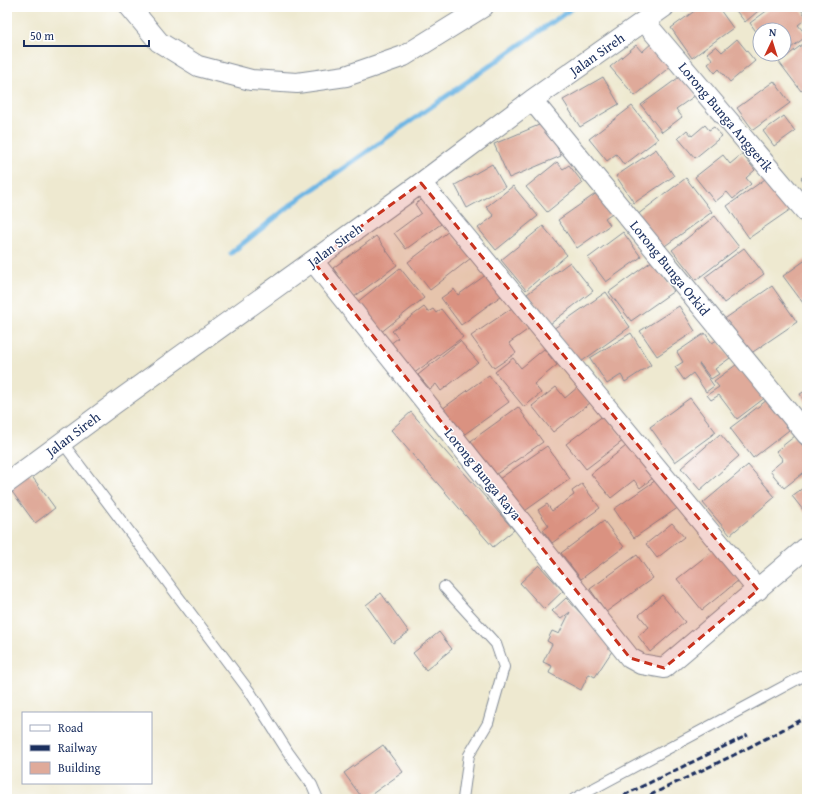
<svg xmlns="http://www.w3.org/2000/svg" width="814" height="806" font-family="'Gentium Book Plus',serif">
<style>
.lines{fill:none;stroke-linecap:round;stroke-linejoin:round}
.stream{stroke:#6cb5e4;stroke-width:5}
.building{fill:#dfaa9a}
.service-casing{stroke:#848c97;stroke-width:12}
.minor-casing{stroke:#848c97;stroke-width:22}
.service{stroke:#fff;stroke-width:10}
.minor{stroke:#fff;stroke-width:20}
.rail{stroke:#1b2f5e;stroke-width:3;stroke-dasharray:6 3;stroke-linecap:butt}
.marked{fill:#c8321e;fill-opacity:0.2;stroke:#c8321e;stroke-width:3;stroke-dasharray:8 5;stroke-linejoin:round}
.labels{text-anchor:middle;stroke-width:3;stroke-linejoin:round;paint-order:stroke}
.street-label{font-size:14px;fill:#1b2f5e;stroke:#fff}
</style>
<rect width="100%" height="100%" fill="#fff"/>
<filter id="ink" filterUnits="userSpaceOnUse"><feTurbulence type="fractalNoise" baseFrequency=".025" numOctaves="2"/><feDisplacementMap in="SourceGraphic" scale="8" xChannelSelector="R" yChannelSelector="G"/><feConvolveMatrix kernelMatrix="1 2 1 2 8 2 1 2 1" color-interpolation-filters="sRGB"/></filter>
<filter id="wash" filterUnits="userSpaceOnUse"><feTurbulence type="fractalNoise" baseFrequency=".012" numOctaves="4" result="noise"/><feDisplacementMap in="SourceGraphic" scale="16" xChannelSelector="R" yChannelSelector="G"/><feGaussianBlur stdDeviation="0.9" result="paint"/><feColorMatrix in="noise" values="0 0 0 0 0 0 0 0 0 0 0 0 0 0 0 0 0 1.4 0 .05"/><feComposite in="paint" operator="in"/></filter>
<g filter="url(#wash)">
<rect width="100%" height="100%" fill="#eee9d0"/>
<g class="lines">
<path class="stream" d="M231 253 292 204 574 7"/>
</g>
<g id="blocks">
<path class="building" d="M700 7H718L733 28 692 58 671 28Z
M733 7H763L745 22Z
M772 7H783L785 9 787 7H799L807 18 798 25 807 36 784 53V30H760V37L750 23Z
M737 39 755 61 730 82 719 69 715 73 708 64 713 60 707 53 716 46 722 52Z
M654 41 673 64 635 96 610 67 636 45 642 52Z
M807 41V87L801 91 779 62Z
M682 75 696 95 676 109 682 117 662 132 641 105Z
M603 77 619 104 580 127 563 100Z
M774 81 790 103 753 130 737 108Z
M632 106 658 139 624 165 616 154 607 161 589 139Z
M784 116 795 131 774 146 763 131Z
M546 122 561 156 509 178 494 144Z
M705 125 709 130 714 127 722 136 695 158 678 138 687 130 692 136Z
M656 149 674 176 634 203 616 176Z
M742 154 755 170 746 178 751 184 733 199 727 192 715 202 695 177 723 155 730 164Z
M557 162 563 169 569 165 583 183 547 212 526 187Z
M492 164 505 187 467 208 455 185Z
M807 174V186L801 178Z
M768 177 791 209 749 238 727 206Z
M686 178 712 212 662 248 637 215Z
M513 186 538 216 496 250 478 228 494 216 486 207Z
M601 190 615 211 605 218 610 225 577 248 558 220Z
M423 199 441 224 406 249 394 233 421 213 415 204Z
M715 216 739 247 696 280 672 250Z
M543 226 567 255 526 290 501 260Z
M449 231 471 258 430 290 408 262Z
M623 232 641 257 606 282 588 258Z
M376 236 397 265 354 297 333 268Z
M744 248 764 274 724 303 705 277Z
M807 259V306L806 307 783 276Z
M652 261 674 291 631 321 609 292Z
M570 262 593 291 550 324 527 294Z
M400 268 424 298 380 333 356 303Z
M490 272 505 293 461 325 441 298 454 289 458 295Z
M772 286 797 322 747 356 723 320Z
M606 292 630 327 578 364 553 329Z
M515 306 530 328 509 343 516 353 494 368 471 336Z
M679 306 695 331 657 356 640 331Z
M424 307 428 312 433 309 436 313 441 309 463 337 409 377 386 347 398 338 392 331Z
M631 333 651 365 625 382 621 375 607 384 590 358Z
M705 333 712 343 717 340 730 358 715 369 719 374 711 379 700 364H699L714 386 706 392 693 373 684 380 675 367 683 362 677 352Z
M460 341 478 362 441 391 436 384 430 389 418 375Z
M544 349 557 365 534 384 541 393 524 407 495 372 513 358 521 368Z
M740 362 766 397 737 419 719 395 711 400 707 395 719 387 714 381Z
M489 375 509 402 462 436 442 409Z
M556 387 565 398 578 387 590 403 553 432 532 406Z
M807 390V405L800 394Z
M771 397 793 427 753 458 730 428Z
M690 398 716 432 675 462 650 427Z
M518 407 543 442 492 477 468 443Z
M411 412 514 530 493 547 391 430Z
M604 415 624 440 586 469 566 444Z
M720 434 739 456 700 490 681 468Z
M795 436 807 451V470L784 488 770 471 783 460 776 451Z
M631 442 658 474 640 488 634 480 611 498 591 474Z
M547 446 570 479 522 513 499 479Z
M748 465 775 497 730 535 703 503Z
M28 471 55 508 35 523 10 489Z
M659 478 679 507 634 538 614 509Z
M582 484 600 508 552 543 543 530 549 526 538 510 547 504 552 511 574 495 572 491Z
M807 485V515L792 496Z
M604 521 624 547 581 579 561 553Z
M672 523 684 537 657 558 646 544Z
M715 549 739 580 702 610 677 579Z
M637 555 653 578 606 612 590 589Z
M539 565 563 591 544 609 520 583Z
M381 593 409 632 393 643 366 605Z
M662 595 685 622 650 652 638 636 649 627 639 615Z
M566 598 614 648 595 677 589 674 581 690 549 673 552 666 543 662 552 644 547 641 552 631 559 634 570 612 561 619 552 611Z
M439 632 452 649 426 670 413 653Z
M383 745 403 772 365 799H363L344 773Z"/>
</g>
</g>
<g filter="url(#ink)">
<use href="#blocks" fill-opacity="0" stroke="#848c97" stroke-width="1"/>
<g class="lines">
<defs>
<path id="service" d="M62 442 250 692 288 752 312 785 318 799
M444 587 496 644 504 667 488 723 469 755 463 799
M574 799 807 674"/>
<path id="minor" d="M130 7 159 42 198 66 251 80 297 83 346 76 404 56 483 7
M644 21 807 213
M532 100 807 435
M421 183 758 590
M313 261 630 658 641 664 664 668 807 547
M7 483 114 404 421 183 532 100 664 7"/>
</defs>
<use href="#service" class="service-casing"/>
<use href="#minor" class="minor-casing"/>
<use href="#service" class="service"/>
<use href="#minor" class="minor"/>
<path class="rail" d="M616 799 748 735
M642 799 734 755 807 717"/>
</g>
</g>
<path class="marked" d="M421 183 758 590 664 668 630 658 313 261Z"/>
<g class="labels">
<g class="street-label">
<text transform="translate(597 54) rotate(-35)" y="5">Jalan Sireh</text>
<text transform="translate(726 117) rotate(50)" y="5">Lorong Bunga Anggerik</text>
<text transform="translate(335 245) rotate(-36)" y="5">Jalan Sireh</text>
<text transform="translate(670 268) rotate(51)" y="5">Lorong Bunga Orkid</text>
<text transform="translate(73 434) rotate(-37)" y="5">Jalan Sireh</text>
<text transform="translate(483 474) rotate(51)" y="5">Lorong Bunga Raya</text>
</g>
</g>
<rect width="814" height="806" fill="none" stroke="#fff" stroke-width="24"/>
<rect x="22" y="712" width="130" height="72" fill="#ffffff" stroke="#a4acbf"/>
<rect x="30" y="725" width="20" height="6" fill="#ffffff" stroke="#a4acbf"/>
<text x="58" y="732" font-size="12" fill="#1b2f5e">Road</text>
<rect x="30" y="745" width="20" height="6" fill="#1b2f5e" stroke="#a4acbf"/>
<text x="58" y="752" font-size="12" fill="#1b2f5e">Railway</text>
<rect x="30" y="762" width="20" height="12" fill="#dfaa9a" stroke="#a4acbf"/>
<text x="58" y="772" font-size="12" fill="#1b2f5e">Building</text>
<g transform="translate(772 42) rotate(4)"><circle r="19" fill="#ffffff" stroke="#a4acbf"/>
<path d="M0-3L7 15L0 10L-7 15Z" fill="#c8321e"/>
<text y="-6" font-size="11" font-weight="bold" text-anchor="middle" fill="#1b2f5e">N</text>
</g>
<path d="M24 40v6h125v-6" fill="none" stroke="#1b2f5e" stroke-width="2"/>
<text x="30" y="40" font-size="12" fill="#1b2f5e" stroke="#ffffff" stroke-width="3" paint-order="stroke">50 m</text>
</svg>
